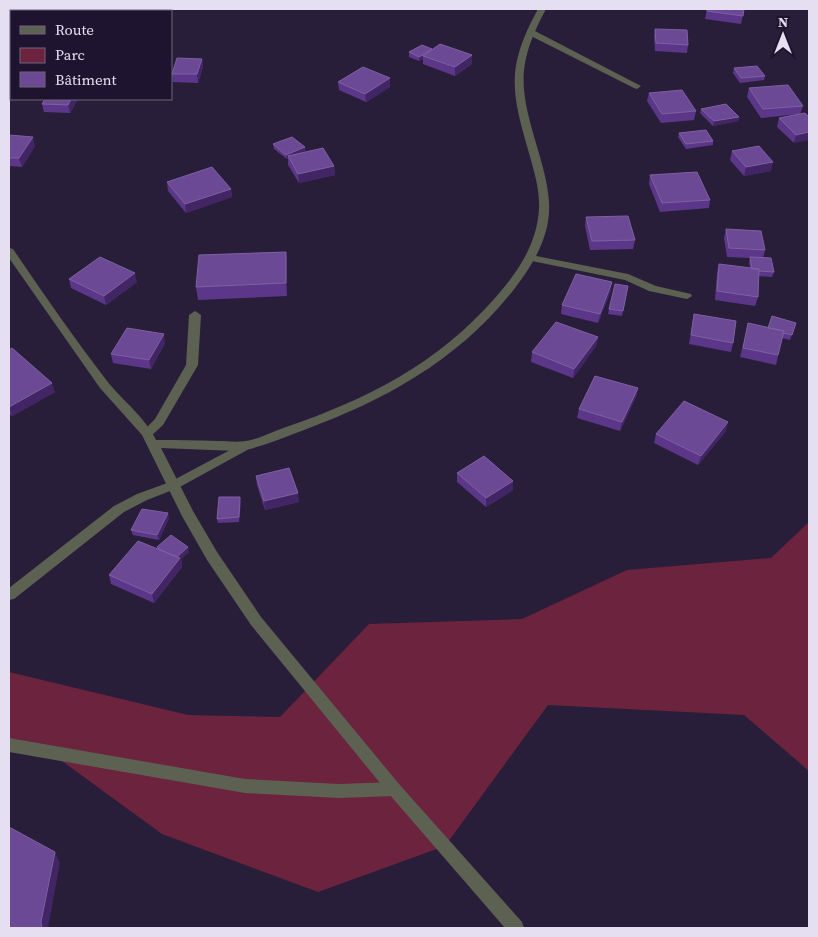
<svg xmlns="http://www.w3.org/2000/svg" width="818" height="937" font-family="'Source Serif 4',serif">
<style>
.green{fill:#6c233d}
.lines{fill:none;stroke-linecap:round;stroke-linejoin:round}
.minor{fill:#5c6152;fill-rule:evenodd}
.tertiary{fill:#5c6152;fill-rule:evenodd}
.wall{fill:#5c3789}
.shaded-wall{fill:#422564}
.building{fill:#6b4994;stroke:#7e60a3}
</style>
<rect width="100%" height="100%" fill="#291e39"/>
<path class="green" d="M809 522V771L744 715 548 705 445 846 318 892 162 834 51 753 9 745V672L188 715 280 717 369 624 522 619 627 570 771 558Z"/>
<g class="lines">
<path class="minor" d="M527 30H533L641 86 637 89 634 88 527 34Z
M531 255 628 274 656 286 691 294 692 296 687 299 649 291 625 280 527 260 526 258Z
M195 311 201 315 198 365 163 425 151 436H143L141 433 155 419 186 365 189 315Z
M245 442 249 443 251 446 249 449 178 488 147 500 124 512 14 599 9 600V588L114 506 137 494 170 482Z
M9 738 245 779 339 784 394 782 399 784 402 789 399 794 394 796 339 798 245 793 9 752Z"/>
<path class="tertiary" d="M538 9H546C515 67 520 89 538 150 543 167 548 185 549 202 551 235 534 263 515 288 460 359 386 400 304 430 286 437 268 444 250 449L236 451 161 448 193 511 217 552 261 617 399 784 522 922 524 928H505L389 794 251 625 207 560 182 516 142 435 100 388 9 258V248L13 249C43 293 74 338 107 381 123 401 145 417 156 440 177 440 197 440 217 441 228 441 239 443 251 440 263 437 274 431 286 427 368 399 437 364 495 298 518 272 537 244 539 209 540 190 534 171 529 153 511 91 506 68 538 9Z"/>
</g>
<path class="wall" d="M707 9H744L741 24 705 19Z
M655 29 688 45 687 53 655 51 654 37Z
M432 49 472 55V64L455 76 423 64V59L419 61 409 57V52Z
M202 59 203 67 198 83 173 82 172 74Z
M734 68 765 76 764 80 740 83 733 73Z
M338 82 390 87 366 102 339 90Z
M749 88 803 106 800 114 805 113 794 143 777 127 779 118 798 114 761 118 747 97Z
M649 93 696 111 694 120 661 123 647 101Z
M45 99H78L70 113 44 112 42 104Z
M701 109 739 117 738 121 713 126 700 113Z
M679 133 713 141V145L686 149 678 137Z
M9 135 35 146 22 167 9 166Z
M273 144 306 152 303 153 334 166 335 175 299 183 288 165V159H287L274 149Z
M732 151 771 171 744 176 730 160Z
M650 175 710 200 709 208 660 212 649 184Z
M167 182 231 189 232 197 186 213 168 191Z
M586 217 635 240 633 249 590 250 585 226Z
M726 229 765 250 763 258 774 272 772 277 758 276V297L755 306 715 300 717 273 719 264 750 268 749 262 750 258 727 257 724 238Z
M286 252 287 265V296L198 300 196 287Z
M69 279 137 282 106 305 71 288Z
M628 286 622 316 608 314 609 309Z
M611 291 598 323 561 314 562 305Z
M694 314 733 343 731 352 689 344Z
M796 323 790 340 782 338 776 365 740 357 746 333 768 328Z
M598 337 596 346 573 378 531 362 532 352Z
M165 343 151 369 113 363 111 354Z
M9 350 55 392 12 416 9 413Z
M638 388 636 397 620 431 577 418 579 409Z
M726 431 698 465 654 443 656 434Z
M457 473 513 490 486 507 457 482Z
M256 476 299 502 265 510 257 485Z
M241 501 239 522 218 523 217 519Z
M169 518 159 540 133 535 131 530Z
M157 547 189 552 181 559 182 567 154 603 111 584 109 575 157 549Z"/>
<path class="shaded-wall" d="M11 40V51L9 54V43Z
M472 55V64L455 76V67Z
M423 56V59L419 61V57Z
M202 59 203 67 198 83 197 74Z
M11 77V83L9 87V81Z
M390 78V87L366 102 365 94Z
M71 99H78L70 113 68 105Z
M739 117 738 121 713 126 714 121Z
M809 132V140L794 143 796 135Z
M33 137 35 146 22 167 19 158Z
M305 147 306 152 289 158 288 156V159H287L286 155Z
M773 162 771 171 744 176 746 167Z
M334 166 335 175 299 183 298 174Z
M231 189 232 197 186 213 185 204Z
M286 252 287 265V296L286 283Z
M135 273 137 282 106 305 104 296Z
M612 282 611 291 598 323 600 314Z
M164 334 165 343 151 369 149 360Z
M598 337 596 346 573 378 574 369Z
M52 383 55 392 12 416 9 407Z
M638 388 636 397 620 431 622 422Z
M728 422 726 431 698 465 701 456Z
M513 481V490L486 507V498Z
M298 493 299 502 265 510 264 501Z
M240 497 241 501 239 522V517Z
M168 513 169 518 159 540 157 535Z
M188 547 189 552 181 559 182 567 154 603 152 594 174 559Z
M55 852 60 863 48 928H42L41 922Z"/>
<path class="building" d="M707 9H744L743 16 707 11Z
M9 28H11V40L9 43Z
M655 29 687 30 688 45 656 43Z
M440 44 472 55 455 67 423 56Z
M422 45 432 49 419 57 409 52Z
M177 58 202 59 197 74H172Z
M757 66 765 76 741 78 734 68Z
M363 67 390 78 365 94 338 82Z
M9 69H11V77L9 81Z
M788 85 803 106 763 109 749 88Z
M682 90 696 111 662 114 649 93Z
M45 99H71L68 105 42 104Z
M726 104 739 117 714 121 701 109Z
M805 113 809 117V132L796 135 779 118Z
M706 130 713 141 686 144 679 133Z
M9 135 33 137 19 158H9Z
M292 137 305 147 286 155 273 144Z
M759 146 773 162 746 167 732 151Z
M323 148 334 166 298 174 288 156Z
M212 167 231 189 185 204 167 182Z
M697 172 710 200 662 203 650 175Z
M628 216 635 240 592 241 586 217Z
M726 229 761 231 765 250 729 248Z
M286 252V283L196 287 199 255Z
M100 257 135 273 104 296 69 279Z
M750 257 771 258 774 272 759 271V269H752Z
M719 264 759 269 758 297 717 291Z
M576 274 612 282 600 314 562 305Z
M615 284 628 286 623 311 609 309Z
M694 314 736 321 733 343 691 335Z
M772 316 796 323 792 335 783 333 784 331 768 328Z
M556 322 598 337 574 369 532 352Z
M748 323 784 331 778 355 743 348Z
M127 328 164 334 149 360 111 354Z
M12 348 52 383 9 407V350Z
M595 376 638 388 622 422 579 409Z
M684 401 728 422 701 456 656 434Z
M484 456 513 481 486 498 457 473Z
M289 468 298 493 264 501 256 476Z
M219 497H240L239 517 217 519Z
M142 509 168 513 157 535 131 530Z
M171 535 188 547 177 557 161 550 157 547Z
M138 541 180 558 152 594 109 575Z
M9 827 55 852 41 922 42 928H9Z"/>
<rect width="818" height="937" fill="none" stroke="#e6dff2" stroke-width="20"/>
<rect x="10" y="10" width="162" height="90" fill="#1f142f" stroke="#6f657d"/>
<rect x="20" y="26" width="25" height="8" fill="#5c6152" stroke="#6f657d"/>
<text x="55" y="35" font-size="15" fill="#e6dff2">Route</text>
<rect x="20" y="48" width="25" height="15" fill="#6c233d" stroke="#6f657d"/>
<text x="55" y="60" font-size="15" fill="#e6dff2">Parc</text>
<rect x="20" y="72" width="25" height="15" fill="#6b4994" stroke="#6f657d"/>
<text x="55" y="85" font-size="15" fill="#e6dff2">Bâtiment</text>
<g transform="translate(783 35)" stroke="#1f142f" stroke-width="4" paint-order="stroke">
<path d="M0-4L9 19L0 12L-9 19Z" fill="#e6dff2"/>
<text y="-8" font-size="14" font-weight="bold" text-anchor="middle" fill="#e6dff2">N</text>
</g>
</svg>
